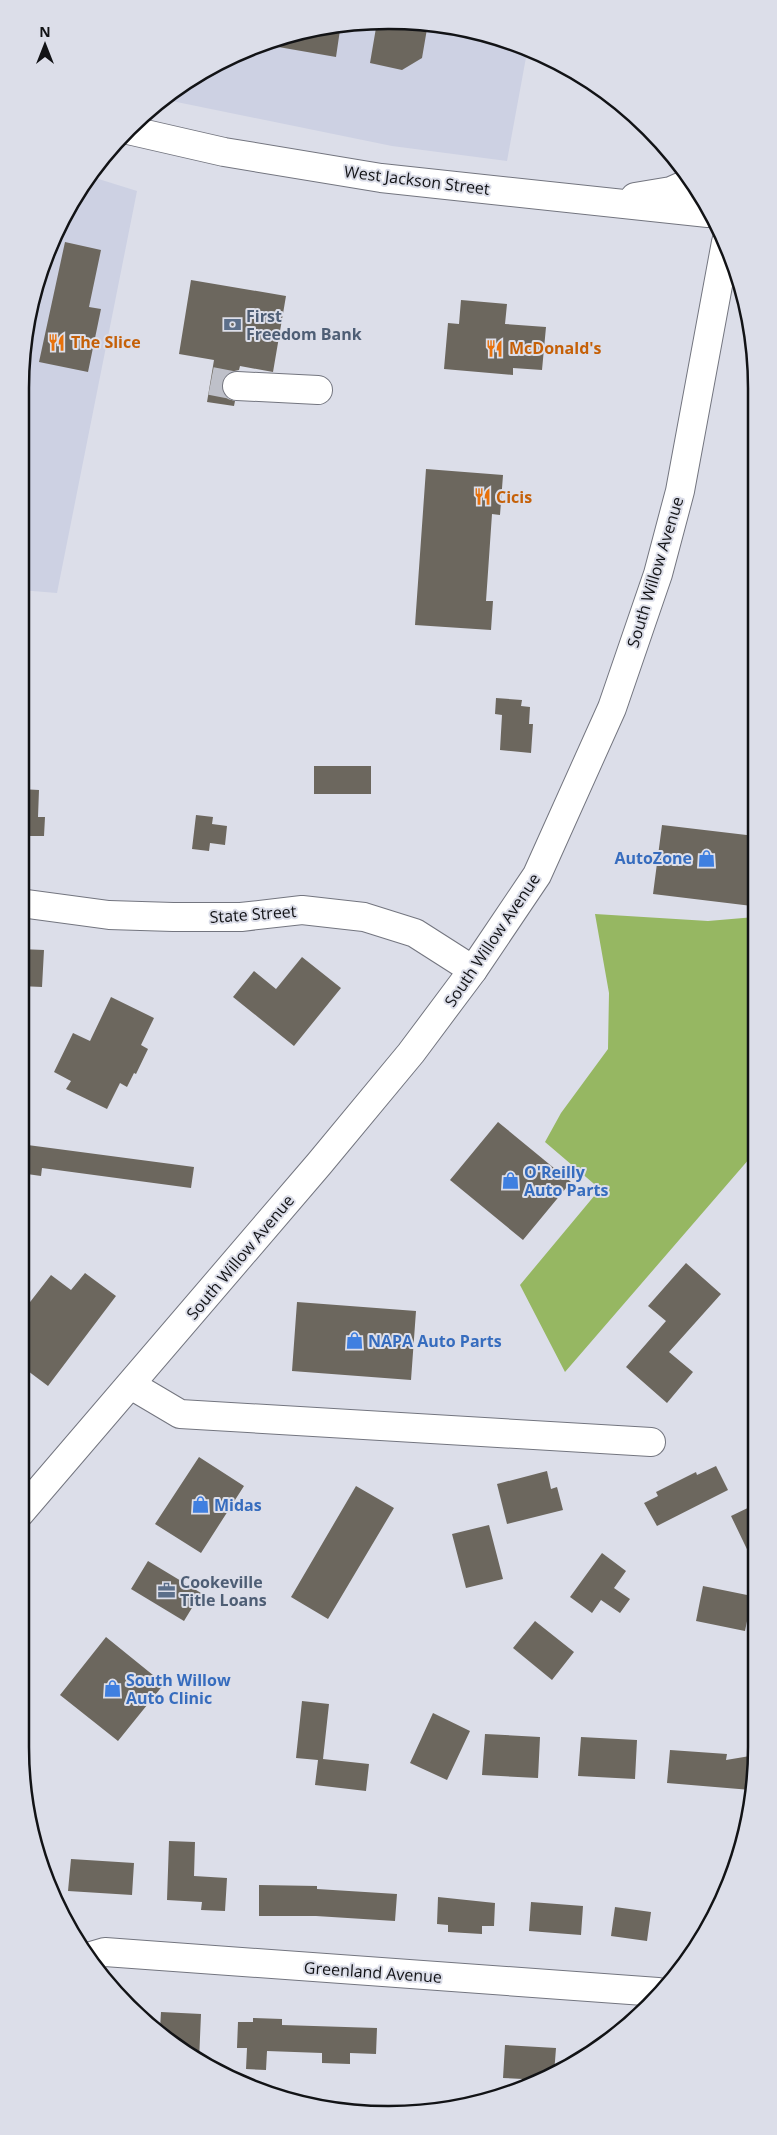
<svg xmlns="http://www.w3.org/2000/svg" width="777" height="2135" font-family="'Open Sans',sans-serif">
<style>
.built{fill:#cdd1e3}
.forest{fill:#96b762}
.building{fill:#6c675e}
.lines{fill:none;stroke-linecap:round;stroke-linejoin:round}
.minor-tunnel{stroke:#bec0c9;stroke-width:28;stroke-dasharray:28 14;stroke-linecap:butt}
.minor-casing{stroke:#73757f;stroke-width:30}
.major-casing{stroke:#73757f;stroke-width:30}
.minor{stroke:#fff;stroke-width:28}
.major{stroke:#fff;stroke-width:28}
.labels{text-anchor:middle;stroke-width:4;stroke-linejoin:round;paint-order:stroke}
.street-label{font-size:16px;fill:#121316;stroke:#dcdee9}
.service-label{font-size:16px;font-weight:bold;fill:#4e5e75;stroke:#dcdee9;text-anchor:start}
.food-label{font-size:16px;font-weight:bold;fill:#c56008;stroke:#dcdee9;text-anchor:start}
.shop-label{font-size:16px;font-weight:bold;fill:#366cbe;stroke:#dcdee9;text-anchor:start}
.rim{fill:none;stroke:#121316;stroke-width:2.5}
</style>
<rect width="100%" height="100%" fill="#dcdee9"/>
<path class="built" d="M413 21 484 33 527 52 507 161 392 146 162 99 205 69 270 39 341 23Z
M89 176 137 191 57 593 20 590V389L33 293 58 225Z"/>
<path class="forest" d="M595 914 708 921 755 917 756 1151 565 1372 520 1285 600 1189 545 1142 561 1113 608 1049 609 993Z"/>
<path class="building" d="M413 21 428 23 422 58 402 70 370 63 377 22Z
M341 23 336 57 261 44 270 39Z
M65 242 101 250 89 307 101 309 88 372 39 362Z
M191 280 286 296 273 372 240 366 239 370 230 372 224 378 221 386 223 393 228 399 235 401 234 406 207 402 214 360 179 354Z
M461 300 507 304 505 324 546 327 542 370 513 368V375L444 369 448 323 459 324Z
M426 469 503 475 500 515 492 514 486 601H493L491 630 415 625Z
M496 698 522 700 521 706 530 707 529 724H533L531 753 500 750 502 715 495 714Z
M314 766H371V794H314Z
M20 789 39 790 38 817H45L44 836H25V826H20Z
M196 815 213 817 212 824 227 826 225 845 210 843 209 851 192 849Z
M662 825 755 836V879L752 906 653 894Z
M20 949 44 950 42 987 20 986Z
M302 957 341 988 294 1046 233 997 254 971 276 989Z
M111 997 154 1018 141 1045 148 1049 136 1074 134 1073 127 1087 120 1083 107 1109 66 1089 71 1081 54 1072 73 1033 90 1041Z
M498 1122 571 1182 523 1240 450 1180Z
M20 1144 194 1167 191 1188 42 1168 41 1176 20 1173Z
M686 1263 721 1294 669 1352 693 1372 667 1403 626 1367 666 1321 648 1306Z
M85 1273 116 1296 48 1386 20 1365V1315L51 1275 71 1290Z
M297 1302 416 1311 411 1380 292 1371Z
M199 1457 244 1486 201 1553 155 1524Z
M716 1466 728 1490 657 1526 644 1503 658 1496 656 1492 696 1472 697 1475Z
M547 1471 551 1489 557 1487 563 1510 507 1524 497 1484Z
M356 1486 394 1508 328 1619 291 1597Z
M756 1504 757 1559V1570L731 1516Z
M489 1525 503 1579 466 1588 452 1534Z
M602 1553 626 1571 614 1588 630 1599 620 1613 601 1600 592 1613 570 1597Z
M148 1561 201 1593 184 1621 131 1589Z
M703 1586 752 1596 745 1631 696 1621Z
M535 1621 574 1652 552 1680 513 1648Z
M106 1637 164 1684 118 1741 60 1695Z
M302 1701 329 1704 323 1759 369 1764 366 1791 315 1785 318 1760 296 1758Z
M433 1713 470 1731 447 1780 410 1763Z
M485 1734 540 1737 538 1778 482 1775Z
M581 1737 637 1740 635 1779 578 1776Z
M670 1750 727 1754 726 1760 756 1755 751 1790 667 1783Z
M169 1841 195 1842 194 1876 227 1878 225 1911 201 1910 202 1902 167 1900Z
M71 1859 134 1863 132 1895 68 1891Z
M259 1885 317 1886V1889L397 1894 395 1921 316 1916H259Z
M438 1897 495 1903 494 1926H482V1934L448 1932V1925L437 1924Z
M531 1902 583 1906 581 1935 529 1931Z
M615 1907 651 1912 647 1941 611 1936Z
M161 2012 201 2014 199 2061 160 2029Z
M253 2018 282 2019V2025L377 2028 376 2054 350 2053V2064L322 2063V2053L267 2051 266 2070 246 2069 247 2048H237L238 2022H253Z
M505 2045 556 2048 554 2074 543 2080 503 2078Z"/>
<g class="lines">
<path class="minor-tunnel" d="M211 381 237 386"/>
<defs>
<path id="minor" d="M128 130 224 152 381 178 708 213
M635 197 671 191 689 183
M237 386 318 390
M20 903 109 915 173 917H241L302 910 364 917 415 933 473 970
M131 1385 180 1414 651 1442
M88 1957 105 1952 658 1992"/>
<path id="major" d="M20 1513 319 1164 411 1053 473 970 537 875 612 708 658 574 680 491 726 242"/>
</defs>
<use href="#minor" class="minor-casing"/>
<use href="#major" class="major-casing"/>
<use href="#minor" class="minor"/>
<use href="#major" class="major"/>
</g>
<defs>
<symbol id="bank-bare" viewBox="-9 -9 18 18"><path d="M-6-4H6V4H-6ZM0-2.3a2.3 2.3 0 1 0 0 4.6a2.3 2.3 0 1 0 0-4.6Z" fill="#5c6f8a" stroke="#dcdee9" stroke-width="2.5" paint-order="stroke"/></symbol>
<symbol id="restaurant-bare" viewBox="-9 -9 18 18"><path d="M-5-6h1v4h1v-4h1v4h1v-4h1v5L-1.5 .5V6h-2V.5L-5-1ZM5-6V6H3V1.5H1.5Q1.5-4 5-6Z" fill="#e8710a" stroke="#dcdee9" stroke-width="2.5" paint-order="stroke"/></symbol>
<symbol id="shop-bare" viewBox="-9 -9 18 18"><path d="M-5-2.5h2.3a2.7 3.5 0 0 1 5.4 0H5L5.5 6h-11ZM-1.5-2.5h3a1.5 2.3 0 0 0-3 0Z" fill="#3f7fe0" stroke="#dcdee9" stroke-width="2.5" paint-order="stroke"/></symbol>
<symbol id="office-bare" viewBox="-9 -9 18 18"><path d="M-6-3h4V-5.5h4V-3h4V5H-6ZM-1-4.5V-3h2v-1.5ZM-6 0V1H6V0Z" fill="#5c6f8a" stroke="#dcdee9" stroke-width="2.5" paint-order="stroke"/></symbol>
</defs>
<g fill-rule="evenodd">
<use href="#bank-bare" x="220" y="312" width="25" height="25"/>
<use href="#restaurant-bare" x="44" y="330" width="25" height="25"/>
<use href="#restaurant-bare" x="482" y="336" width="25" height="25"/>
<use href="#restaurant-bare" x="470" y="484" width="25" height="25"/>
<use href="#shop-bare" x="694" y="846" width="25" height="25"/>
<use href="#shop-bare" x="498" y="1168" width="25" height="25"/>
<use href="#shop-bare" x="342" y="1328" width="25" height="25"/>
<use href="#shop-bare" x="188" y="1492" width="25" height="25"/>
<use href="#office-bare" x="154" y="1578" width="25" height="25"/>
<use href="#shop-bare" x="100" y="1676" width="25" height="25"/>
</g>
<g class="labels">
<g class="street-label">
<text transform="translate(417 180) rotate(7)" y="6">West Jackson Street</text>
<text transform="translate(655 572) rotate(-73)" y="6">South Willow Avenue</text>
<text transform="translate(253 914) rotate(-4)" y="6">State Street</text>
<text transform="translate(492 940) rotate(-56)" y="6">South Willow Avenue</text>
<text transform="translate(240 1257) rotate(-50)" y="6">South Willow Avenue</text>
<text transform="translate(373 1972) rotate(4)" y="6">Greenland Avenue</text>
</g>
<g class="service-label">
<text x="246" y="322">First<tspan x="246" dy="18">Freedom Bank</tspan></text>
<text x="180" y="1588">Cookeville<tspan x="180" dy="18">Title Loans</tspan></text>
</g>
<g class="food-label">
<text x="71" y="348">The Slice</text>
<text x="509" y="354">McDonald's</text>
<text x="496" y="503">Cicis</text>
</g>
<g class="shop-label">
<text x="692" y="864" text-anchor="end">AutoZone</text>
<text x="524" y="1178">O'Reilly<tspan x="524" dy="18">Auto Parts</tspan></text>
<text x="368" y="1347">NAPA Auto Parts</text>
<text x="214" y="1511">Midas</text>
<text x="126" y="1686">South Willow<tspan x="126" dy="18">Auto Clinic</tspan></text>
</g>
</g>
<path d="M0 0H777V2135H0ZM388 29H389A359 359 0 0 1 748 388V1747A359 359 0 0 1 389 2106H388A359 359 0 0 1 29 1747V388A359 359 0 0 1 388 29Z" fill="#dcdee9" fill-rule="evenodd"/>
<path class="rim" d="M388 29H389A359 359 0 0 1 748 388V1747A359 359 0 0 1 389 2106H388A359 359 0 0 1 29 1747V388A359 359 0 0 1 388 29Z"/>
<g transform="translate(45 45)" stroke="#dcdee9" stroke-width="4" paint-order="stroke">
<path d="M0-4L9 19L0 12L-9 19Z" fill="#121316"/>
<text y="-8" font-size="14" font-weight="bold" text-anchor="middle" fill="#121316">N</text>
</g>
</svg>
